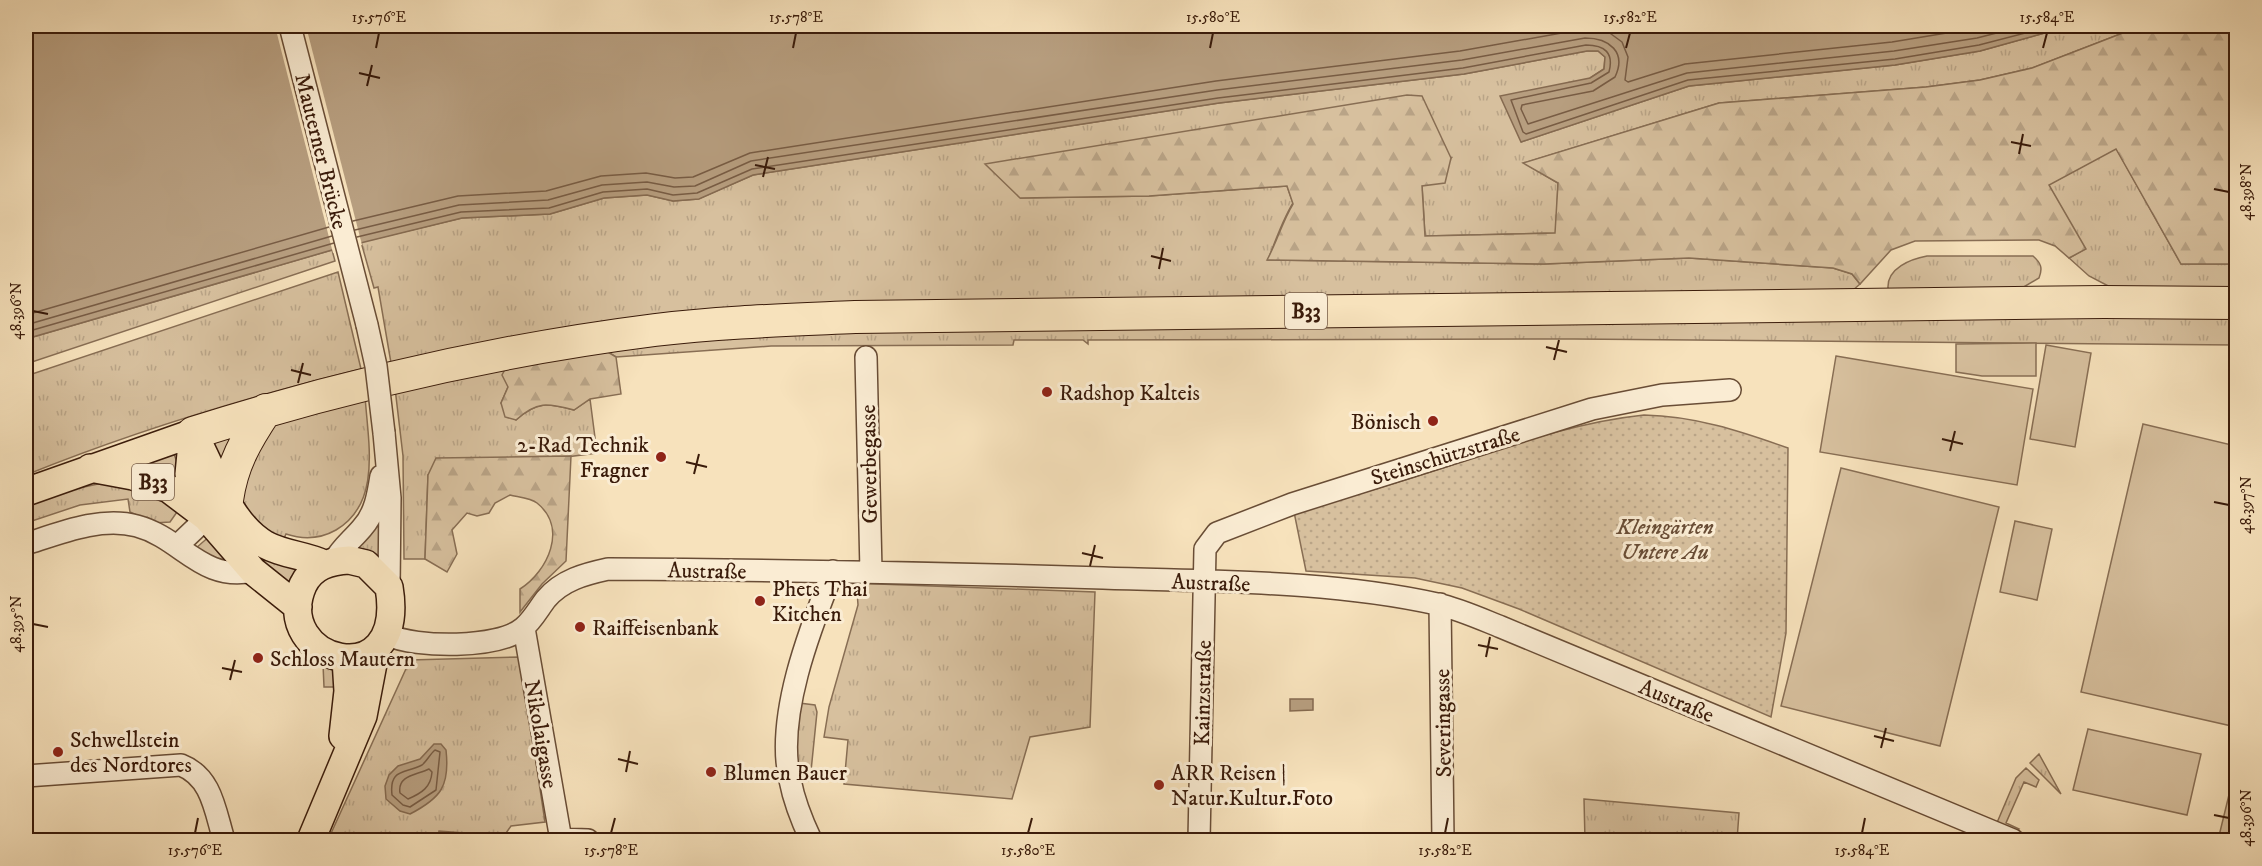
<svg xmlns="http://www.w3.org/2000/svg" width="2262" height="866" font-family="'IM FELL DW Pica',serif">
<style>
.grass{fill:url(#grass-tufts);stroke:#886e54;stroke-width:1.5}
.forest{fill:url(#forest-firs);stroke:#886e54;stroke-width:1.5}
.garden{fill:url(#garden-dots);stroke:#886e54;stroke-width:1.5}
.pitch{fill:#d7c09e;stroke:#886e54;stroke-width:1.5}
.water{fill:#b79e7f;stroke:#856a50;stroke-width:1.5}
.pier{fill:#f7e2bc}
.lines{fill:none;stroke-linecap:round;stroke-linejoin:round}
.shore{stroke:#785c44;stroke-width:1.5}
.minor-casing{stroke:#694d36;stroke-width:24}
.major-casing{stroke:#3a1b0a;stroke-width:30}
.highway-casing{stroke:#3a1b0a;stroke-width:34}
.minor{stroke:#faecd3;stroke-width:21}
.major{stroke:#f7e2bc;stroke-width:27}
.highway{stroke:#f7e2bc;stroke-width:32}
.minor-bridge-casing{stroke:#694d36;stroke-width:24;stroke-linecap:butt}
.minor-bridge{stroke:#faecd3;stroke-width:21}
.ticks{fill:none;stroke:#3a1b0a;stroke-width:2}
.poi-dot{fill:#8f2418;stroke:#faecd3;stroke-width:2}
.labels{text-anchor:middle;stroke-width:6;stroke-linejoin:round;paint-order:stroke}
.shield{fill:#faecd3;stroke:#745a46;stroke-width:1.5}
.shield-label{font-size:21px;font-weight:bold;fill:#3a1b0a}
.street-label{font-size:22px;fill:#3a1b0a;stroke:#faecd3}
.poi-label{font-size:22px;fill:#3a1b0a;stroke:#faecd3;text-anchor:start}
.park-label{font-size:22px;font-style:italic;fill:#694d36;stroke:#faecd3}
.neatline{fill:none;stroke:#3a1b0a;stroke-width:2}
.ticks-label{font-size:15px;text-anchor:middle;fill:#3a1b0a}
</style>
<defs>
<pattern id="grass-tufts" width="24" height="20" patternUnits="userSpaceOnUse" patternTransform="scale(1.5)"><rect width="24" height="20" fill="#d7c09e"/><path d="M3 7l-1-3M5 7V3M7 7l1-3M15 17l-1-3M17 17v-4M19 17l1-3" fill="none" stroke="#b9a487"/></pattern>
<pattern id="forest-firs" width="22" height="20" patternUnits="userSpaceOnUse" patternTransform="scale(1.5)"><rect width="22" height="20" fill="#d7c09e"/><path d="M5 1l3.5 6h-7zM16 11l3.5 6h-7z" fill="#b9a487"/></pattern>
<pattern id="garden-dots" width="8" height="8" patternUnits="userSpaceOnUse" patternTransform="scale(1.5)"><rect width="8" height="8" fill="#d7c09e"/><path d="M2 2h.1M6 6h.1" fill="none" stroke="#b9a487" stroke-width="1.8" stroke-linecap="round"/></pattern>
</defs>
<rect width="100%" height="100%" fill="#f7e2bc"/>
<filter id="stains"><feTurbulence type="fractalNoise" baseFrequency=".00333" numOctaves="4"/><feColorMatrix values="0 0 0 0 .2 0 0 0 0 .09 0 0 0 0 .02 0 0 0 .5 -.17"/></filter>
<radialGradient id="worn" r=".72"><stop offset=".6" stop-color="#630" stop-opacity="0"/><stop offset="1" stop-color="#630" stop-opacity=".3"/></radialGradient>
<path class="grass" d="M2070 26H2141L2032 68 1980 80 1926 87 1719 103 1524 163 1558 183 1556 233 1425 236 1422 185 1451 158 1020 198 1149 196 1287 186 1293 203C1282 221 1275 242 1268 260L1544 264 1689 258 1833 268 1852 274 1860 284 1852 291 1150 302 391 363 378 287 374 288 361 242 462 218 550 214 604 198 647 195 673 201 698 199 753 175 1219 103 1464 74 1587 51H1598L1605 57 1604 69 1590 78 1521 142 1689 86 1895 65 1980 51Z
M2116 148 2181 264H2236V292L2114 289 2089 276 2069 258 2085 249 2048 185Z
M332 250 335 261 26 364V339Z
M1927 256H2033C2041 263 2043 268 2039 278L2022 288 1892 292 1888 288C1887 268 1911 259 1927 256Z
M338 272 361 369C247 397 135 431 26 475V376Z
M2236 315V345L1575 339 1088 340V344L1083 340H1014L1013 345 771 346 616 357 603 349 658 341 856 329Z
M508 364V387L501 403 516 420C537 401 548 403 574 410L590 399 597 453 428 475 425 559H404L403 456 395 388Z
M365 396C368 442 382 503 336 530 320 539 304 540 286 534L282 543 268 536 238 500 237 480 273 426Z
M237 435 222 474 210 443Z
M174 454 184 482 142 465Z
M107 482 131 483 177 506V512L170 522 154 523 130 512 128 499 80 505 26 523V504L52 494Z
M375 522 381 526 380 560 353 550Z
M211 535 238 563 226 565 196 548Z
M245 546 307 563 292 584 280 582Z
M851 583 1095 592 1090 727 1030 737 1012 799 844 784 848 740 824 737 829 707 858 605 857 591Z
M520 657 545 822 511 826 504 836 439 831 437 840H328L410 660Z
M323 664 336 669 343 687H324Z
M799 703 815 705 817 712 810 781 797 780 795 744Z
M2039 754 2061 794 2030 763Z
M2026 768 2039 780 2036 787 2024 782 2006 823 2019 829 2015 833 1996 825 2016 778Z
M1584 799 1739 813 1737 840H1585Z"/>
<path class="forest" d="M2141 26H2236V264H2181L2116 149 2049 185 2086 249 2069 258 2055 246 2039 240 1915 241 1891 250 1860 284 1852 274 1833 268 1689 258 1544 264 1267 260C1277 242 1282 222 1293 204L1287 186 1149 196 1020 198 985 164 1407 95 1422 96 1451 158 1445 183 1422 186 1425 236 1555 233 1558 183 1523 163 1719 103 1926 87 1980 80 2032 68Z
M603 349 616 357 621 394 590 399 574 410C547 403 537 401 516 420L505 417 501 403 508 387 502 375 508 364Z
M571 456 566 561 542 584 520 612V589C548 571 568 528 537 503 531 498 518 497 510 495L495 503 489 513 477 516 467 513 452 530 457 554 447 572 425 559 428 475 436 458Z"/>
<path class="garden" d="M1644 415C1695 416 1740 431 1788 448L1786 633 1771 717 1519 609 1462 588 1415 578 1306 571 1294 512C1346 498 1397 483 1449 466 1513 445 1576 422 1644 415Z"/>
<path class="pitch" d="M2036 343V376H1982L1956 372V344Z
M2046 345 2091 353 2075 447 2030 439Z
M1836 356 2033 389 2017 485 1820 452Z
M2143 424 2236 446V727L2081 692Z
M1841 468 1999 507 1940 746 1781 706Z
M2015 521 2052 529 2037 600 2000 592Z
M2088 729 2201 754 2187 815 2073 790Z
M2236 766V840H2218Z"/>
<path class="water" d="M26 26H2070L1980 51 1895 65 1689 86 1521 142 1500 96 1590 78 1604 69 1605 57 1598 51H1587L1464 74 1219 103 753 175 699 199 673 201 647 195 604 198 550 214 462 218 332 250 26 339Z
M1290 699H1313V710L1290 711Z
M434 744H441L446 750C450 786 441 798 410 814L400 811 386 799 385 786 389 775 398 766 420 759Z"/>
<path class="pier" d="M275 26H306L362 245 333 253Z"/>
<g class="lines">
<path class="shore" d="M353 221 458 196 546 191 601 176 646 173 675 178 693 177 750 153 1216 81 1460 51 1584 29 1607 31 1622 42 1628 57 1625 80 1628 82 1685 64 1892 42 1989 26
M355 230 459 205 548 200 602 185 647 182 674 187 695 186 751 161 1217 90 1462 60 1585 38C1609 38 1627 52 1615 77L1593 91 1522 105 1521 109 1528 124 1687 73 1894 51 1977 38 2024 26
M357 237 461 212 549 208 603 192 647 189 673 195 697 193 752 169 1218 98 1463 68 1586 45C1605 45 1614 53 1609 72L1591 83 1511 100 1523 132 1526 134 1688 80 1895 59 1979 45 2052 26
M26 315 329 227
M26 325 332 236
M26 332 334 243
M435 750 440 752 436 790 410 807 403 805 392 795C389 768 405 774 422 765 427 761 430 754 435 750Z
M429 769 432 772C431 787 422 793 408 799L400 793C397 775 417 775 429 769Z"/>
<defs>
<path id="minor" d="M290 26 367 325
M866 357 871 571
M384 433 390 498 389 587
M26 544C60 533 101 516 137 526 182 538 201 582 253 571
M177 546 217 508
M334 561C342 547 352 540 362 528 375 514 378 495 381 476
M1440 604 1443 840
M524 628 561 840
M388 635C416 648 498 649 523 628 532 621 539 608 546 599 562 580 585 574 608 569 773 570 938 573 1103 578 1214 582 1328 580 1437 604 1459 609 1481 619 1501 627L2013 840
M26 776 181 765C212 777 215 811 224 840
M560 839 588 840
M811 840C802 821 794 801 790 780 775 718 810 629 833 571
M1199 840 1205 549 1217 533 1292 504 1592 409 1662 395 1730 390"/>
<path id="major" d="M193 433C214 469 227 523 266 545 285 555 305 555 324 564
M193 433 189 474 205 516
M90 468 133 476 169 489 206 517 253 571 298 607
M26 492 193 433
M349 560 366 564 389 587C408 700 269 662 303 585 312 566 330 561 349 560Z
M343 736 348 691 346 659
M311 840 363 716 376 648"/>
<path id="highway" d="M193 433C345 385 497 350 655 330 721 322 788 320 855 317L2104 302 2236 303
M227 500C232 464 246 440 266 410"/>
</defs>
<use href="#minor" class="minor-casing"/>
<use href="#major" class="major-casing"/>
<use href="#highway" class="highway-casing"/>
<use href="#minor" class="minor"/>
<use href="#major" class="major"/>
<use href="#highway" class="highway"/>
<defs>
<path id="minor-bridge" d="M367 325 376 366 384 433"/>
</defs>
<use href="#minor-bridge" class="minor-bridge-casing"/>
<use href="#minor-bridge" class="minor-bridge"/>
</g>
<path class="ticks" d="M376 48 379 33M793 48 796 33M1210 48 1213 33M1626 48 1630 33M2043 48 2047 33M359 73 380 78M367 86 372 65M2011 142 2031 146M2019 154 2023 134M755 165 775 169M763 177 768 157M2214 189 2229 192M1151 256 1171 261M1159 269 1163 248M33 311 48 314M1546 347 1567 352M1554 360 1559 340M291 370 311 375M298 383 303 363M1942 439 1963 444M1950 451 1955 431M686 462 707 467M694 474 699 454M2214 502 2229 505M1082 553 1103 558M1090 566 1095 545M33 624 48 627M1478 645 1498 649M1486 657 1490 637M222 668 242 672M230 680 235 660M1874 736 1894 741M1881 748 1886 728M618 759 638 764M626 772 630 751M2214 815 2229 818M195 833 198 818M611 833 615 818M1028 833 1032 818M1445 833 1448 818M1862 833 1865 818"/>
<g class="poi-dot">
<circle cx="1047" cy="392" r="6"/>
<circle cx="1433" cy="421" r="6"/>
<circle cx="661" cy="457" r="6"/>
<circle cx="760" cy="601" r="6"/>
<circle cx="580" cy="627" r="6"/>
<circle cx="258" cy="658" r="6"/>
<circle cx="58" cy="752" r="6"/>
<circle cx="711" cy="772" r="6"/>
<circle cx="1159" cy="785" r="6"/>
</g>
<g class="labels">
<g class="shield">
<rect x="1285" y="293" width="42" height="36" rx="4.5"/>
<rect x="132" y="464" width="42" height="36" rx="4.5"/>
</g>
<g class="shield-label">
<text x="1306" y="318">B33</text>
<text x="153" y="489">B33</text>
</g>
<g class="street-label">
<text transform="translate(322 151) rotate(76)" y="8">Mauterner Brücke</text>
<text transform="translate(1445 455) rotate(-17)" y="8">Steinschützstraße</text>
<text transform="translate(868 464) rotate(-91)" y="8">Gewerbegasse</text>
<text transform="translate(707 570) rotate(1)" y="8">Austraße</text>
<text transform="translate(1211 582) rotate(2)" y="8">Austraße</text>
<text transform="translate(1202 693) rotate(-89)" y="8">Kainzstraße</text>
<text transform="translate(1677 700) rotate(23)" y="8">Austraße</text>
<text transform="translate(1442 723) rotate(-91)" y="8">Severingasse</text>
<text transform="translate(542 734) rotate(80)" y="8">Nikolaigasse</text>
</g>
<g class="poi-label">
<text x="1059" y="400">Radshop Kalteis</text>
<text x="1421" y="429" text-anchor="end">Bönisch</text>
<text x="649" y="452" text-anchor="end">2-Rad Technik<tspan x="649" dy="25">Fragner</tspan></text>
<text x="772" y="596">Phets Thai<tspan x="772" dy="25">Kitchen</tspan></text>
<text x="592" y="635">Raiffeisenbank</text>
<text x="270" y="666">Schloss Mautern</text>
<text x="70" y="747">Schwellstein<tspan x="70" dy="25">des Nordtores</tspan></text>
<text x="723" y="780">Blumen Bauer</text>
<text x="1171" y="780">ARR Reisen |<tspan x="1171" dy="25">Natur.Kultur.Foto</tspan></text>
</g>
<g class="park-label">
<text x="1665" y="534">Kleingärten<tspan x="1665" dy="25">Untere Au</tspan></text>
</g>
</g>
<rect width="2262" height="866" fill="none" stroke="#f7e2bc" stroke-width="66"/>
<rect x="33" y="33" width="2196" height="800" class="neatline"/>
<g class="ticks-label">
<text x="379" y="22">15.576°E</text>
<text x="796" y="22">15.578°E</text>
<text x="1213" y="22">15.580°E</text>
<text x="1630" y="22">15.582°E</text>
<text x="2047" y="22">15.584°E</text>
<text transform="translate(2246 192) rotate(-90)" y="5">48.398°N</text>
<text transform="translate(16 311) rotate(-90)" y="5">48.396°N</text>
<text transform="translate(2246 505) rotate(-90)" y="5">48.397°N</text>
<text transform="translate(16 624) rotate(-90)" y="5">48.395°N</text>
<text transform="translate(2246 818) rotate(-90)" y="5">48.396°N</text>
<text x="195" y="855">15.576°E</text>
<text x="611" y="855">15.578°E</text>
<text x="1028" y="855">15.580°E</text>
<text x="1445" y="855">15.582°E</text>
<text x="1862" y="855">15.584°E</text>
</g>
<rect width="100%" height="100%" filter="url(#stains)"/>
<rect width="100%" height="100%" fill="url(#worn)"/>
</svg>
